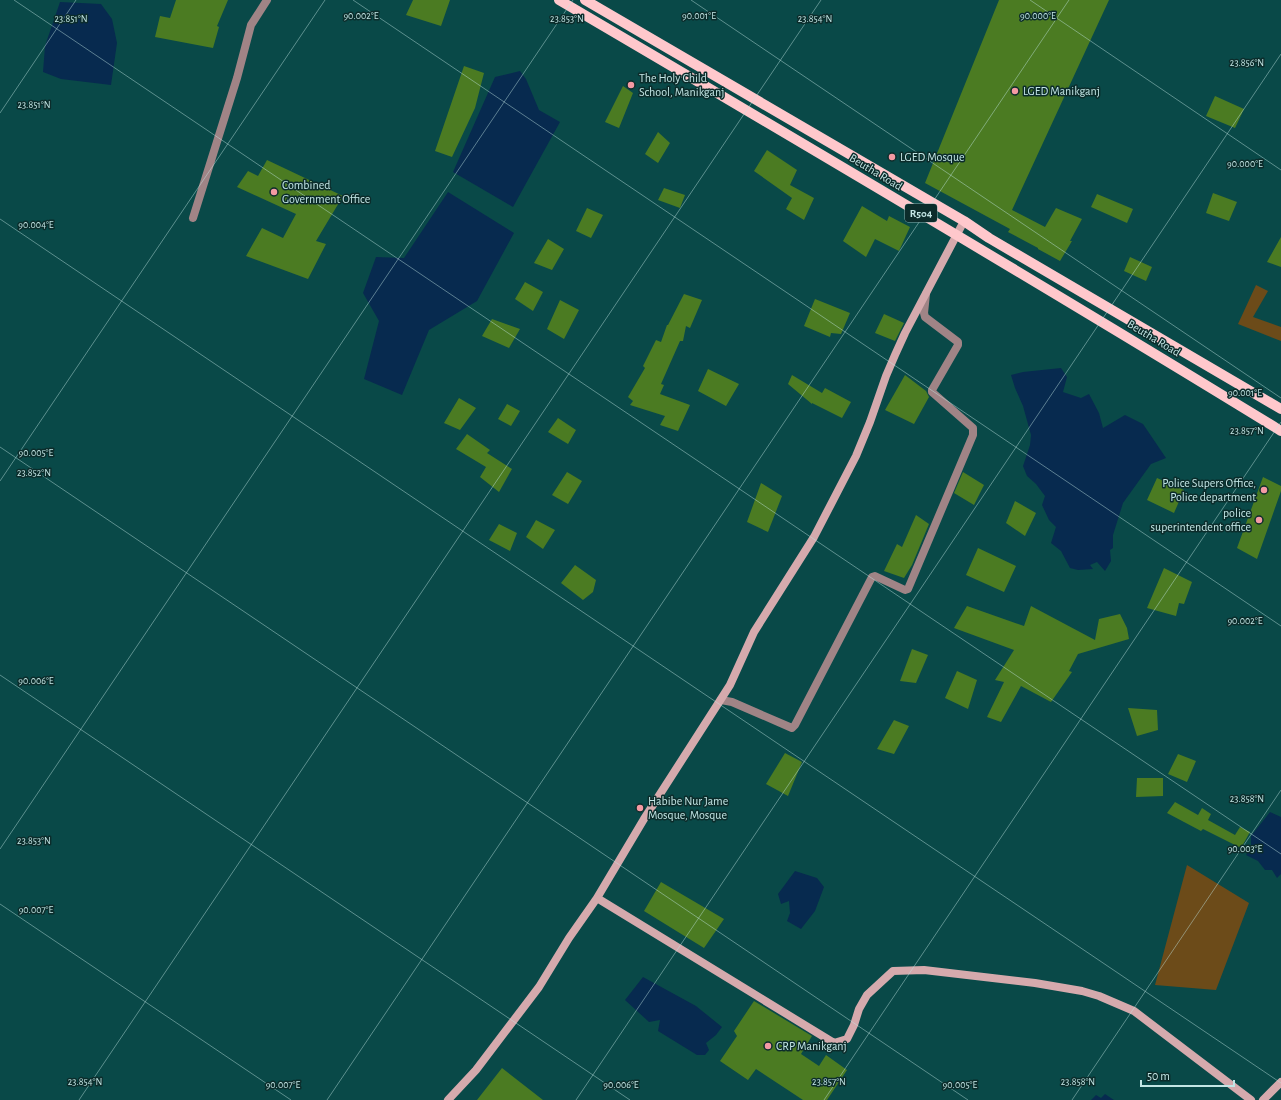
<svg xmlns="http://www.w3.org/2000/svg" width="1281" height="1100" font-family="'Alegreya Sans',sans-serif">
<style>
.green{fill:#6c4b19}
.water{fill:#072a4f}
.building{fill:#4b7b22}
.lines{fill:none;stroke-linecap:round;stroke-linejoin:round}
.street{stroke:#a08486;stroke-width:8}
.secondary{stroke:#d5aaad;stroke-width:8}
.primary{stroke:#ffc8cc;stroke-width:10}
.ticks{fill:none;stroke:#c3e6e5;stroke-width:1;stroke-opacity:0.45}
.poi-dot{fill:#f49aa3;stroke:#0c2c2b;stroke-width:1.5}
.labels{text-anchor:middle;stroke-width:3;stroke-linejoin:round;paint-order:stroke}
.shield{fill:#0c2c2b;stroke:#8caead;stroke-width:1}
.shield-label{font-size:11px;font-weight:bold;fill:#c3e6e5}
.poi-label{font-size:12px;fill:#c3e6e5;stroke:#0c2c2b;text-anchor:start}
.street-label{font-size:12px;fill:#c3e6e5;stroke:#0c2c2b}
.ticks-label{font-size:10px;text-anchor:middle;fill:#c3e6e5;stroke:#0c2c2b;stroke-width:3;stroke-linejoin:round;paint-order:stroke}
</style>
<rect width="100%" height="100%" fill="#094948"/>
<path class="green" d="M1256 285 1268 291 1253 317 1281 327V341L1238 324Z
M1187 865 1249 903 1216 990 1155 985Z"/>
<path class="water" d="M60 2 101 4 112 19 117 43 111 85 61 79 43 72 45 46Z
M520 71 526 79 539 110 560 122 513 207 453 172 495 77Z
M448 192 514 233 477 301 429 330 402 395 364 379 379 321 363 293 376 257 404 258Z
M1061 368 1067 377 1063 392 1081 398 1089 394 1099 413 1103 428 1125 415 1143 424 1166 458 1151 464 1123 503 1113 535V548L1110 550 1111 561 1105 571 1097 562 1090 565 1093 569 1078 570 1070 568 1061 551 1051 543 1056 527 1049 520 1042 505 1045 496 1036 484 1027 476 1023 466 1030 445 1031 435 1023 406 1015 388 1011 375 1023 372Z
M1270 812 1281 817V874L1277 878 1272 870H1265L1258 861 1246 855 1251 847V836Z
M795 871 817 878 824 887 815 911 801 929 787 921 790 913 789 901 781 904 778 894Z
M643 977 696 1006 722 1027 716 1035 706 1043 709 1050 705 1055H697L658 1031 660 1020 649 1022 625 1000Z
M1105 1094 1114 1100H1091L1096 1095 1101 1098Z"/>
<path class="building" d="M176 0H228L217 26 219 27 213 48 155 37 160 16 170 18Z
M413 0H450L441 26 406 15Z
M999 0H1109L1012 210 1045 227 1056 208 1082 219 1070 241H1072L1060 261 1038 249V248L1008 232 1010 229 925 183Z
M464 66 484 73 475 108 452 157 435 151Z
M623 86 633 93 619 128 605 122Z
M1215 96 1244 109 1235 128 1206 116Z
M658 132 670 143 658 163 645 154Z
M767 150 797 170 790 185 814 198 804 220 786 209 792 198 754 171Z
M267 160 343 196 316 241 326 244 308 279 246 256 262 228 283 238 296 214 237 187 248 171 258 176Z
M664 188 685 195 680 208 658 200Z
M1213 193 1237 202 1229 221 1206 213Z
M1097 194 1133 209 1127 223 1091 207Z
M862 206 887 221 889 216 910 227 899 251 875 239 866 257 843 241Z
M587 208 603 215 591 238 576 231Z
M1281 237V267L1267 262Z
M548 239 564 249 552 270 534 263Z
M1130 257 1152 267 1146 281 1124 271Z
M525 282 543 292 533 311 515 299Z
M684 294 702 300 690 328 686 326 683 341H680L661 384 664 385 660 394 690 405 678 431 660 425 665 416 630 405 633 401 628 397 645 368 643 366 656 340 661 342 667 325H668Z
M815 299 850 313 841 334 831 333 830 337 804 326Z
M560 300 579 310 564 339 547 329Z
M884 314 904 323 895 341 875 333Z
M492 319 520 329 509 348 482 336Z
M708 369 739 384 726 406 698 391Z
M792 375 822 393 825 388 851 402 842 418 812 403V404L788 384Z
M905 375 926 391 929 397 914 424 885 410Z
M459 398 476 408 460 430 444 423Z
M507 404 520 411 511 426 498 419Z
M558 418 576 430 568 444 548 432Z
M467 434 490 450 487 453 512 469 499 492 480 477 486 467 456 449Z
M567 472 582 481 568 504 552 495Z
M963 472 984 485 974 505 954 493Z
M1263 477 1281 486V491L1257 559 1237 548Z
M1157 478 1184 490 1174 513 1147 500Z
M761 483 782 496 768 532 747 522Z
M1015 501 1036 513 1025 536 1006 523Z
M916 515 929 524 912 565 904 578 884 571 897 544 902 547Z
M536 520 555 530 543 549 526 537Z
M499 524 517 533 510 551 489 540Z
M978 548 1016 566 1004 592 966 575Z
M575 565 596 580 593 592 583 600 561 583Z
M1164 568 1192 582 1184 604 1179 603 1176 616 1147 608Z
M967 606 1024 626 1031 606 1095 640 1099 619 1120 614 1127 628 1129 639 1078 654 1069 671 1072 672 1051 702 1021 686 1001 722 987 717 1004 682 995 680 1014 650 954 628Z
M912 649 928 655 916 683 900 681Z
M957 671 977 680 968 709 945 698Z
M1128 708 1157 710 1158 730 1137 736Z
M894 720 909 726 894 754 877 749Z
M785 753 802 762 788 796 766 784Z
M1178 754 1196 761 1187 782 1168 774Z
M1137 778H1163V796L1136 797Z
M1175 802 1198 815 1202 808 1211 814 1208 820 1235 835 1240 827 1250 832 1241 848 1203 829 1201 831 1167 813Z
M661 882 724 919 704 948 644 911Z
M754 1001 812 1036 801 1054 819 1066 826 1055 847 1070 827 1100H803L756 1069 748 1080 720 1061 737 1036 734 1031Z
M502 1068 543 1100H477Z"/>
<g class="lines">
<path class="street" d="M193 218 237 78 251 25 267 0
M721 700 732 702 792 728 795 725 872 577 875 576 905 590 908 589 973 435V428L932 392V390L958 345V342L925 317 924 313 926 294"/>
<path class="secondary" d="M597 898 834 1043 847 1039 854 1025 859 1009 867 995 893 971 924 970 1035 983 1082 991 1099 996 1134 1011 1251 1100
M448 1100 476 1070 539 987 569 938 597 898 644 819 730 685 754 632 814 537 856 456 870 422 886 376 895 355 905 333 964 221
M1263 1100 1281 1082"/>
<path class="primary" d="M559 0C801 142 1042 284 1281 431
M585 0 964 221 989 238 1281 409"/>
</g>
<path class="ticks" d="M14 0 1281 854M353 0 1281 626M691 0 1281 398M1030 0 1281 170M0 113 76 0M0 219 1281 1083M0 447 968 1100M0 481 325 0M0 675 630 1100M0 849 573 0M0 904 291 1100M79 1100 821 0M327 1100 1069 0M576 1100 1281 54M824 1100 1281 422M1072 1100 1281 790"/>
<g class="poi-dot">
<circle cx="631" cy="85" r="4"/>
<circle cx="1015" cy="91" r="4"/>
<circle cx="892" cy="157" r="4"/>
<circle cx="274" cy="192" r="4"/>
<circle cx="1264" cy="490" r="4"/>
<circle cx="1259" cy="520" r="4"/>
<circle cx="640" cy="808" r="4"/>
<circle cx="768" cy="1046" r="4"/>
</g>
<g class="labels">
<rect class="shield" x="905" y="204" width="32" height="18" rx="3"/>
<g class="shield-label">
<text x="921" y="217">R504</text>
</g>
<g class="poi-label">
<text x="639" y="82">The Holy Child<tspan x="639" dy="14">School, Manikganj</tspan></text>
<text x="1023" y="95">LGED Manikganj</text>
<text x="900" y="161">LGED Mosque</text>
<text x="282" y="189">Combined<tspan x="282" dy="14">Government Office</tspan></text>
<text x="1256" y="487" text-anchor="end">Police Supers Office,<tspan x="1256" dy="14">Police department</tspan></text>
<text x="1251" y="517" text-anchor="end">police<tspan x="1251" dy="14">superintendent office</tspan></text>
<text x="648" y="805">Habibe Nur Jame<tspan x="648" dy="14">Mosque, Mosque</tspan></text>
<text x="776" y="1050">CRP Manikganj</text>
</g>
<g class="street-label">
<text transform="translate(876 172) rotate(31)" y="4">Beutha Road</text>
<text transform="translate(1154 338) rotate(31)" y="4">Beutha Road</text>
</g>
</g>
<g class="ticks-label">
<text x="361" y="19">90.002°E</text>
<text x="699" y="19">90.001°E</text>
<text x="1038" y="19">90.000°E</text>
<text x="71" y="22">23.851°N</text>
<text x="567" y="22">23.853°N</text>
<text x="815" y="22">23.854°N</text>
<text x="1247" y="66">23.856°N</text>
<text x="34" y="108">23.851°N</text>
<text x="1245" y="167">90.000°E</text>
<text x="36" y="228">90.004°E</text>
<text x="1245" y="396">90.001°E</text>
<text x="1247" y="434">23.857°N</text>
<text x="36" y="456">90.005°E</text>
<text x="34" y="476">23.852°N</text>
<text x="1245" y="624">90.002°E</text>
<text x="36" y="684">90.006°E</text>
<text x="1247" y="802">23.858°N</text>
<text x="34" y="844">23.853°N</text>
<text x="1245" y="852">90.003°E</text>
<text x="36" y="913">90.007°E</text>
<text x="85" y="1085">23.854°N</text>
<text x="829" y="1085">23.857°N</text>
<text x="1078" y="1085">23.858°N</text>
<text x="283" y="1088">90.007°E</text>
<text x="621" y="1088">90.006°E</text>
<text x="960" y="1088">90.005°E</text>
</g>
<path d="M1141 1080v6h93v-6" fill="none" stroke="#c3e6e5" stroke-width="2"/>
<text x="1147" y="1080" font-size="12" fill="#c3e6e5" stroke="#0c2c2b" stroke-width="3" paint-order="stroke">50 m</text>
</svg>
